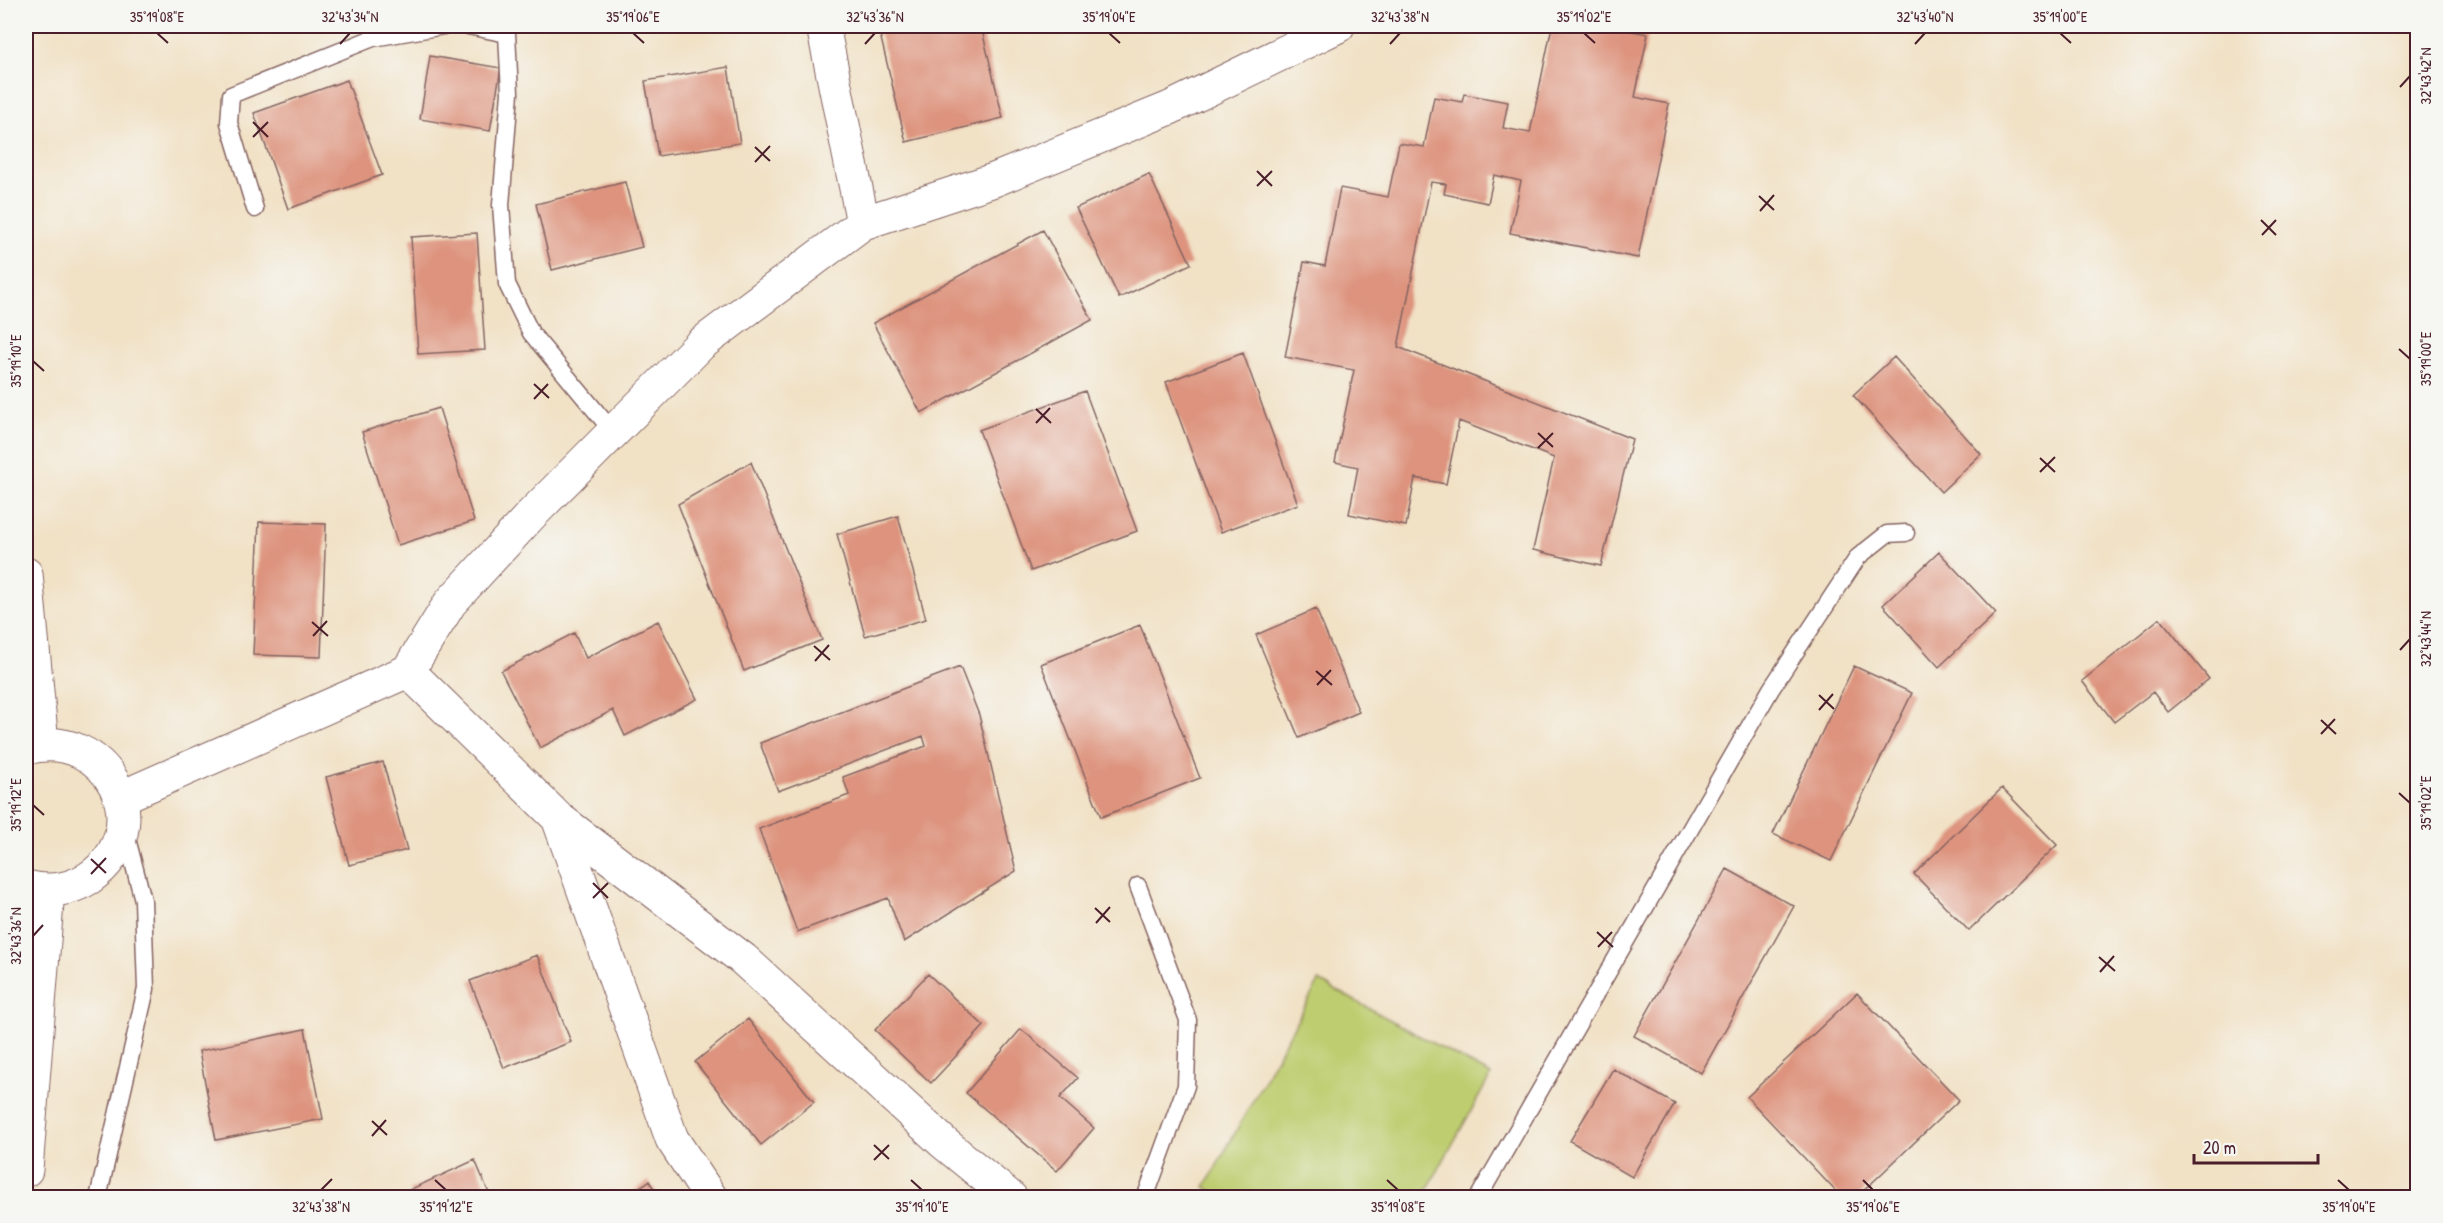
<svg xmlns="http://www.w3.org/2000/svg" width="2443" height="1223" font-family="'Patrick Hand',sans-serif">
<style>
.green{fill:#becd6f;stroke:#84764d;stroke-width:1.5}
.building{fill:#dd937d}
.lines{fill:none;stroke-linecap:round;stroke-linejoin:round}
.lane-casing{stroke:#846361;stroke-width:19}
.street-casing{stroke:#846361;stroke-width:35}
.primary-casing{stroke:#846361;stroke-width:35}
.lane{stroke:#fff;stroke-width:16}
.street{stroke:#fff;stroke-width:33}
.primary{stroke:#fff;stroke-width:33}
.ticks{fill:none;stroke:#4a1f2b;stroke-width:2}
.neatline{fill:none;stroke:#4a1f2b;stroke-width:2}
.ticks-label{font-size:15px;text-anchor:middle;fill:#4a1f2b}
</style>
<rect width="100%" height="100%" fill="#f6f6f2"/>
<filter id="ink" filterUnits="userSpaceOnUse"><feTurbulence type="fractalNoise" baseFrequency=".0167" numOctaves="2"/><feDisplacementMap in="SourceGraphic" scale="12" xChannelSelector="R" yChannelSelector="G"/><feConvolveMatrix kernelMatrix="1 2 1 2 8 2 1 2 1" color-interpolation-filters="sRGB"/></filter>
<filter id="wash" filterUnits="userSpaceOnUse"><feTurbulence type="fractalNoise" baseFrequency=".008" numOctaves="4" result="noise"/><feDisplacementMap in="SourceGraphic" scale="24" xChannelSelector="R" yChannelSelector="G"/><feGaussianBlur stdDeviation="1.35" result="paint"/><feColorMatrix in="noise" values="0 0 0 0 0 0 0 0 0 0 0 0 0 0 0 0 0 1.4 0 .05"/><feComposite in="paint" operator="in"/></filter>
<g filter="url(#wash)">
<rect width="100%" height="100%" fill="#f1e1c5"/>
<path class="green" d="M1319 981 1491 1075 1423 1197 1224 1198 1205 1187Z"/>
<g id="blocks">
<path class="building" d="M878 26H981L1003 118 906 142Z
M1552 26H1606L1648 34 1635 97 1669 104 1638 258 1510 233 1521 181 1494 175 1488 203 1444 194 1446 184 1431 182 1398 347 1632 439 1601 566 1533 550 1554 458 1459 421 1446 484 1415 478 1406 526 1349 514 1358 467 1335 462 1354 370 1285 357 1304 262 1325 266 1340 188 1388 197 1399 143 1424 147 1434 97 1462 102 1464 94 1508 102 1503 128 1530 133Z
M430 56 501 68 490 131 420 119Z
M728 67 740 143 658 156 645 81Z
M347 80 382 175 288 209 254 113Z
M1149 174 1191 264 1119 298 1076 208Z
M625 182 642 247 552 270 536 204Z
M1043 230 1092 320 921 413 873 323Z
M477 233 485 350 418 354 411 237Z
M1243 353 1298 504 1221 532 1166 382Z
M1894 357 1981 454 1941 492 1853 395Z
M1085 391 1137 531 1031 571 979 430Z
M439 408 474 521 398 545 362 432Z
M751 462 822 640 744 671 678 504Z
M898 516 926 619 865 636 837 534Z
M259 522 326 524 321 657 253 655Z
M1939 552 1996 613 1939 667 1883 605Z
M1316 609 1359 712 1299 738 1256 635Z
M2160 618 2209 679 2168 712 2153 692 2114 722 2082 681Z
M658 621 697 699 625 736 613 710 540 748 501 671 574 633 586 658Z
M1140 625 1200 778 1101 817 1041 664Z
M1854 666 1912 693 1831 861 1773 834Z
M960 667 979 715 1016 871 904 942 888 898 797 932 759 829 849 795 843 777 926 746 923 736 778 791 760 743Z
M383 762 407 850 349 865 326 777Z
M2002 788 2057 845 1969 931 1914 874Z
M1727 869 1794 906 1701 1073 1634 1036Z
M537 955 571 1042 504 1068 470 981Z
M928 974 984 1026 931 1083 875 1030Z
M1857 993 1959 1100 1856 1198H1842L1747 1097Z
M748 1019 814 1102 761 1145 695 1062Z
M305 1029 323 1119 216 1140 199 1051Z
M1021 1029 1078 1078 1060 1098 1094 1128 1057 1171 966 1093Z
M1613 1069 1675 1104 1632 1177 1570 1141Z
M475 1160 491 1198H413L409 1190Z
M649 1181 660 1198H623Z"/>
</g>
</g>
<g filter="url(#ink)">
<use href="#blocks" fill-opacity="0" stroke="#846361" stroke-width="1.5"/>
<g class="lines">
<defs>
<path id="lane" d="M468 26 507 34 510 93 501 205 507 284 531 333 613 432
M255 209 229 123 231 95 373 38 444 26
M1138 886 1188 1020 1186 1086 1145 1198
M98 1198 146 989 143 900 125 831
M1478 1198 1771 689 1858 557 1887 534 1906 533"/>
<path id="street" d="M823 26 863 223
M408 671 558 818 743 959 944 1143 1011 1198
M120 798 408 671 450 603 531 515 701 344 863 223 994 180 1170 108 1338 26
M558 818 672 1139 711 1198"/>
<path id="primary" d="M26 574 42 744
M26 748C108 725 161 829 89 878 70 890 48 893 27 887
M26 1170 48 890"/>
</defs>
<use href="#lane" class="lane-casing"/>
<use href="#street" class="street-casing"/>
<use href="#primary" class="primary-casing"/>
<use href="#lane" class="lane"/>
<use href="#street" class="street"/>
<use href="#primary" class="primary"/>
</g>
</g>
<path class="ticks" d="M157 33 168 43M633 33 644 43M1109 33 1120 43M1584 33 1595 43M2060 33 2071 43M340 44 350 33M865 44 875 33M1390 44 1400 33M1915 44 1925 33M2400 87 2410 76M253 122 268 137M253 137 268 122M755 147 770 161M755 162 770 146M1257 171 1272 186M1257 186 1272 171M1759 196 1774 210M1760 211 1774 195M2261 220 2276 235M2262 235 2276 220M2399 349 2410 359M33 361 44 371M534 384 549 398M534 399 548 384M1036 409 1051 423M1036 423 1050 408M1538 433 1553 447M1538 448 1553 433M2040 458 2055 472M2040 472 2055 457M312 622 328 636M313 636 327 621M814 646 830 660M2400 650 2410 639M815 661 829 645M1316 671 1332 685M1317 685 1331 670M1819 695 1834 709M1819 710 1833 694M2321 720 2336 734M2321 734 2335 719M2399 793 2410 803M33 805 44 815M91 859 106 873M91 874 106 858M593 883 608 898M593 898 608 883M1095 908 1110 922M1096 923 1110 907M1597 932 1613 947M33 936 43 925M1598 947 1612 932M2099 957 2115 971M2100 972 2114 956M372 1121 387 1135M372 1136 386 1120M874 1145 889 1159M874 1160 889 1145M435 1180 446 1190M911 1180 922 1190M1387 1180 1398 1190M1863 1180 1873 1190M2338 1180 2349 1190M321 1190 332 1179"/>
<rect width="2443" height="1223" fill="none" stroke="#f6f6f2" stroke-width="66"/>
<path d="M2194 1154v9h124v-9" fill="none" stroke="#4a1f2b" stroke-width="3"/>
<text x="2203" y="1154" font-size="18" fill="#4a1f2b" stroke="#f6f6f2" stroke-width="4.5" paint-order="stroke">20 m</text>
<rect x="33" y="33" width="2377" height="1157" class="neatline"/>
<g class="ticks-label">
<text x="157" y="22">35°19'08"E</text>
<text x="350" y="22">32°43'34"N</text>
<text x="633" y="22">35°19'06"E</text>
<text x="875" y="22">32°43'36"N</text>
<text x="1109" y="22">35°19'04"E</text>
<text x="1400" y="22">32°43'38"N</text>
<text x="1584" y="22">35°19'02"E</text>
<text x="1925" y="22">32°43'40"N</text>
<text x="2060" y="22">35°19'00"E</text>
<text transform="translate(2426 76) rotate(-90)" y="5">32°43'42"N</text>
<text transform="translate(2426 359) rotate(-90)" y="5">35°19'00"E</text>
<text transform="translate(16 361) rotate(-90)" y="5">35°19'10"E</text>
<text transform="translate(2426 639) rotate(-90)" y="5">32°43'44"N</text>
<text transform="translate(2426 803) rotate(-90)" y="5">35°19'02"E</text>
<text transform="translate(16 805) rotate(-90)" y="5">35°19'12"E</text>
<text transform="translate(16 936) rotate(-90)" y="5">32°43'36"N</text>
<text x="321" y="1212">32°43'38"N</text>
<text x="446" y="1212">35°19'12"E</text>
<text x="922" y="1212">35°19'10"E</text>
<text x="1398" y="1212">35°19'08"E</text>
<text x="1873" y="1212">35°19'06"E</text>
<text x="2349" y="1212">35°19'04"E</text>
</g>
</svg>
